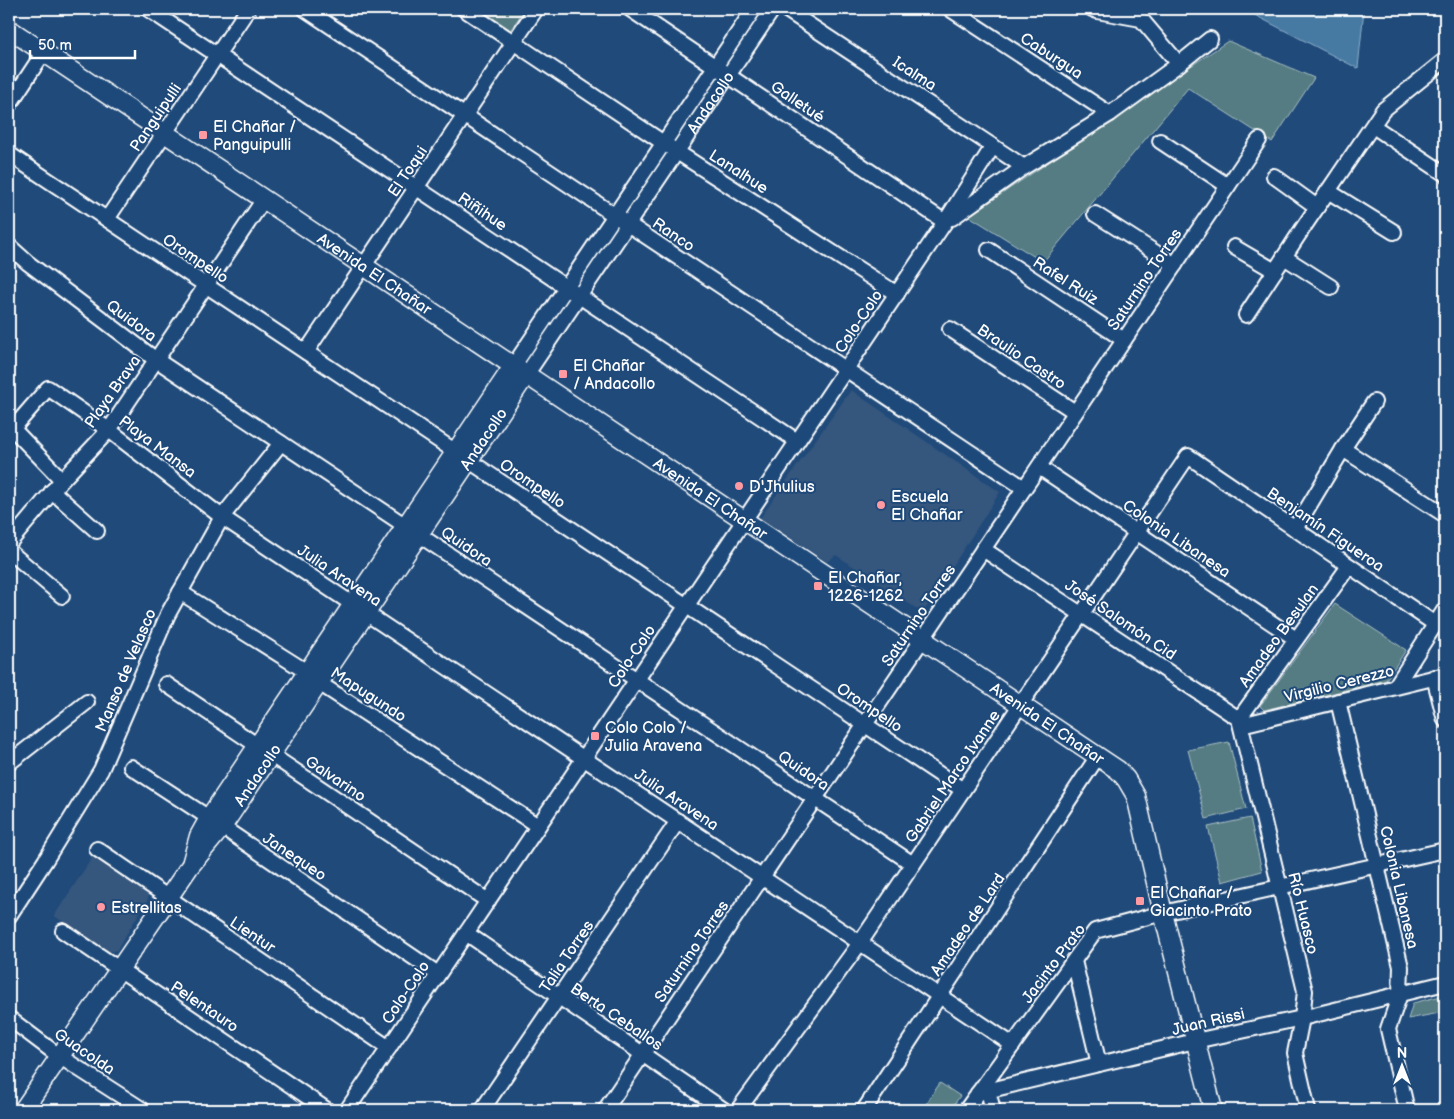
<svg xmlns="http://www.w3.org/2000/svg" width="1454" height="1119" font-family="'Balsamiq Sans',sans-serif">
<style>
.built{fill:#34567d}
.green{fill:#547c83;stroke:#aabec1}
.water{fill:#467aa3;stroke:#90afc8}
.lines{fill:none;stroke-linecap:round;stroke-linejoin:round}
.minor-casing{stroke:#fff;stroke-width:18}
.tertiary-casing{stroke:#fff;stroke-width:21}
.minor{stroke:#1f4a7a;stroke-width:14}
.tertiary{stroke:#1f4a7a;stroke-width:18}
.poi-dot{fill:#ff9aa2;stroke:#1f4a7a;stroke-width:2}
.labels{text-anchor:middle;stroke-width:4;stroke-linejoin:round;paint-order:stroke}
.street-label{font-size:16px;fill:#fff;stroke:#1f4a7a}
.poi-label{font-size:16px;fill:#fff;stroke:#1f4a7a;text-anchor:start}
</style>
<rect width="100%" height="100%" fill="#1f4a7a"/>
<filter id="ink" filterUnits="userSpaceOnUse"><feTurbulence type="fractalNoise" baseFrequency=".02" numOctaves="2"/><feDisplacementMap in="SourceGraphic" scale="10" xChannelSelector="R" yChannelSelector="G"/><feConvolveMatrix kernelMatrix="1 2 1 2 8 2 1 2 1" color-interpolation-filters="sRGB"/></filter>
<g filter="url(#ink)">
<path class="built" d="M851 390 1000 492 923 613 836 555 827 562 760 518Z
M93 856 147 891 148 899 117 950 110 952 54 916Z"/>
<path class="green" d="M474 9H525L509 32Z
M1228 41 1314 78 1272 142 1188 88 1043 262 969 216Z
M1335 604 1406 650 1386 680 1264 710 1260 706Z
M1229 742 1246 809 1206 819 1188 750Z
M1250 818 1262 871 1222 882 1208 827Z
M1445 995V1012L1408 1019 1413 1003Z
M940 1083 960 1096 950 1110H922Z"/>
<path class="water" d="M1243 9H1364L1358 68H1357Z"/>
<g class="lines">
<defs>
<g id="minor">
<path d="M148 9 797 441"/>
<path d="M305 9 1024 488"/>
<path d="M464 9 677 152 897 294"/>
<path d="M630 9 945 222"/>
<path d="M785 9 1024 167"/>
<path d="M950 9 1110 114"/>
<path d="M1092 9 1097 11 1141 19 1179 64"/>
<path d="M9 105 44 52"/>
<path d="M1373 126 1445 174"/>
<path d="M1160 141 1228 186"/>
<path d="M9 154 963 790"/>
<path d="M1274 176 1317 207"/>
<path d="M1328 191 1394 232"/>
<path d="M1095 214 1175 265"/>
<path d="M952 218 1024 167 1110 114 1179 64 1210 39"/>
<path d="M107 219 248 9"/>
<path d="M9 246 28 263 155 359 913 864"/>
<path d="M1234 247 1275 271"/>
<path d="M989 250 1124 340"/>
<path d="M1284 257 1331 287"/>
<path d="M1246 315 1305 225 1383 110 1445 60"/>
<path d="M950 329 1075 412"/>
<path d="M306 352 536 9"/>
<path d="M514 365 754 9"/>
<path id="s1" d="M526 375 773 9"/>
<path d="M13 429 62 480"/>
<path d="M9 433 48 388 109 430 222 517 1013 1045"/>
<path d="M1343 449 1445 515"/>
<path d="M1039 467 1296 639"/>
<path d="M52 491 97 531"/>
<path d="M1295 529 1343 449 1374 402"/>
<path d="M9 543 62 480 109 430 264 199"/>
<path d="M983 549 1239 719"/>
<path d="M9 551 62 596"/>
<path d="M180 592 307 672 319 683 538 826"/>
<path d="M1434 677 1445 720"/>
<path d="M166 684 488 901"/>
<path d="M1395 687 1445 609"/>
<path d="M1338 701 1401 967 1400 994 1388 1029 1407 1110"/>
<path d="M1241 725 1445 675"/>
<path d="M9 763 87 702"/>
<path d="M131 767 209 818 438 974"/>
<path d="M97 849 389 1048"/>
<path d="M9 916 45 861 101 770 168 614 222 517 281 443"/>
<path d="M63 931 327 1110"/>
<path d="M466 933 724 1110"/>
<path d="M1074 961 1099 1064"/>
<path d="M10 1019 59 1056 143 1110"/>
<path d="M988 1091 993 1110"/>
<path d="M978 1093 1195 1041 1302 1018 1445 983"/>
<path d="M347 1110 945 222 993 146"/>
<path d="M482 1110 678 821"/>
<path d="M605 1110 1259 140"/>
<path d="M738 1110 860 943 1188 456 1435 624 1445 621"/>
<path d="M864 1110 1098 756"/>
<path d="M966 1110 1095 931 1163 913 1445 850"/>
<path d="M1308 1110 1295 1053 1302 1018 1305 991 1239 719 1349 566"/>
</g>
<g id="tertiary">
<path id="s2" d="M9 29 1118 770 1126 779 1136 796 1163 913 1213 1110"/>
<path d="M192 861 199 836 209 818 514 365"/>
<path id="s3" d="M23 1110 190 866 222 827 526 375"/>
</g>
</defs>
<use href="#minor" class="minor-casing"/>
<use href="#tertiary" class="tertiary-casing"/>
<use href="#minor" class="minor"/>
<use href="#tertiary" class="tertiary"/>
</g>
</g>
<g class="poi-dot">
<rect x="198" y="130" width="10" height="10" rx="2.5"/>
<rect x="558" y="369" width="10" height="10" rx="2.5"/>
<circle cx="739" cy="486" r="5"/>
<circle cx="881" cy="505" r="5"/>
<rect x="813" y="581" width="10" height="10" rx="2.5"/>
<rect x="590" y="731" width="10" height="10" rx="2.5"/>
<rect x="1135" y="896" width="10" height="10" rx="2.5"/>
<circle cx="101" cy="907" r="5"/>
</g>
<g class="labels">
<g class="street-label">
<text transform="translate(1052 55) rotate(33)" y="6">Caburgua</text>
<text transform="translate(915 73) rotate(33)" y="6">Icalma</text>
<text transform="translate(798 101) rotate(34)" y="6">Galletué</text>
<text dy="6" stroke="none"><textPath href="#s1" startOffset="329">Andacollo</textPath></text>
<text transform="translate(155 117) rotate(-56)" y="6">Panguipulli</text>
<text transform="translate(407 171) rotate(-56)" y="6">El Toqui</text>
<text transform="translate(739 171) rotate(33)" y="6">Lanalhue</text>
<text transform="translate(483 211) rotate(34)" y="6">Riñihue</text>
<text transform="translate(674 234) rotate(34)" y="6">Ranco</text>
<text transform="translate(196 258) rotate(34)" y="6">Orompello</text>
<text dy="6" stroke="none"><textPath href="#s2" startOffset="440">Avenida El Chañar</textPath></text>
<text transform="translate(1144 279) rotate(-56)" y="6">Saturnino Torres</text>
<text transform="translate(1066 280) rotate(33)" y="6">Rafel Ruiz</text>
<text transform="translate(132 320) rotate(37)" y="6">Quidora</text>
<text transform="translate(858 321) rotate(-56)" y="6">Colo-Colo</text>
<text transform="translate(1022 356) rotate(34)" y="6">Braulio Castro</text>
<text transform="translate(112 391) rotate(-55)" y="6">Playa Brava</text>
<text dy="6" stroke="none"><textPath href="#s3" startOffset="814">Andacollo</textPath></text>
<text transform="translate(158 446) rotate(37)" y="6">Playa Mansa</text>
<text transform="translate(533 483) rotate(34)" y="6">Orompello</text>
<text dy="6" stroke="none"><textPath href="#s2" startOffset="844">Avenida El Chañar</textPath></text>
<text transform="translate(1326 529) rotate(34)" y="6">Benjamín Figueroa</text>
<text transform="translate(1177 538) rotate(34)" y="6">Colonia Libanesa</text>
<text transform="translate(467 546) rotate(34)" y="6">Quidora</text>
<text transform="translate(340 575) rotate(34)" y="6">Julia Aravena</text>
<text transform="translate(918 615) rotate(-56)" y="6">Saturnino Torres</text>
<text transform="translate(1121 619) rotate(34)" y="6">José Salomón Cid</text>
<text transform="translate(1278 635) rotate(-54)" y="6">Amadeo Besulan</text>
<text transform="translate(631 656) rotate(-56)" y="6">Colo-Colo</text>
<text transform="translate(125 670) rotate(-67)" y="6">Manso de Velasco</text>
<text transform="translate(1339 683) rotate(-14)" y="6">Virgilio Cerezzo</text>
<text transform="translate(369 694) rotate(33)" y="6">Mapugundo</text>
<text transform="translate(870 707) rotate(34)" y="6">Orompello</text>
<text dy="6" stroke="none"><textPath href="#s2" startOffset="1249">Avenida El Chañar</textPath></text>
<text transform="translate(804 770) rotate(34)" y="6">Quidora</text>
<text dy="6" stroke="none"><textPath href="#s3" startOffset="409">Andacollo</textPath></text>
<text transform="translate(952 776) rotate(-56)" y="6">Gabriel Marco Ivanne</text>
<text transform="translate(336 778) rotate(34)" y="6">Galvarino</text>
<text transform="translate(677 799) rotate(34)" y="6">Julia Aravena</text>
<text transform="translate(295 856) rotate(34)" y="6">Janequeo</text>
<text transform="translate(1400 887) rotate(77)" y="6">Colonia Libanesa</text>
<text transform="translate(1304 913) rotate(76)" y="6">Río Huasco</text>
<text transform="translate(967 924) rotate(-56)" y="6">Amadeo de Lard</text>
<text transform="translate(253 934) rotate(34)" y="6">Lientur</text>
<text transform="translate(691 951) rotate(-56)" y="6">Saturnino Torres</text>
<text transform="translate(566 956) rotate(-56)" y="6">Talia Torres</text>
<text transform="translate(1053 963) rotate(-53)" y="6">Jacinto Prato</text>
<text transform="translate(405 992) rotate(-56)" y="6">Colo-Colo</text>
<text transform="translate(205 1006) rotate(34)" y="6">Pelentauro</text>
<text transform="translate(617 1016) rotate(34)" y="6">Berta Ceballos</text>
<text transform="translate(1208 1021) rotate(-13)" y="6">Juan Rissi</text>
<text transform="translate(85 1051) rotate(34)" y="6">Guacolda</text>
</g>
<g class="poi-label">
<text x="213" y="132">El Chañar /<tspan x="213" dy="18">Panguipulli</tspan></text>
<text x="573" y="371">El Chañar<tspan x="573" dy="18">/ Andacollo</tspan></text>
<text x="749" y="492">D'Jhulius</text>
<text x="891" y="502">Escuela<tspan x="891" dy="18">El Chañar</tspan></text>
<text x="828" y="583">El Chañar,<tspan x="828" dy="18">1226-1262</tspan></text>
<text x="605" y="733">Colo Colo /<tspan x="605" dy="18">Julia Aravena</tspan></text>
<text x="1150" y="898">El Chañar /<tspan x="1150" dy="18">Giacinto Prato</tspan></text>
<text x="111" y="913">Estrellitas</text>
</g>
</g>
<rect width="1454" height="1119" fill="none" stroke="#1f4a7a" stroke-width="30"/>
<rect x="15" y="15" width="1424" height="1089" fill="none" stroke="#fff" stroke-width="2" filter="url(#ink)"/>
<g transform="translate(1402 1066)" stroke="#1f4a7a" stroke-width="4" paint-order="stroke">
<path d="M0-4L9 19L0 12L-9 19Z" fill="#ffffff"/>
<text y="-8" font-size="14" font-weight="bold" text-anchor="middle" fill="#ffffff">N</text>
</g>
<path d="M30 50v8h105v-8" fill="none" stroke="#ffffff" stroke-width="2.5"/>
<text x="38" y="50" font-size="15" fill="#ffffff" stroke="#1f4a7a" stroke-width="4" paint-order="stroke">50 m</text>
</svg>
